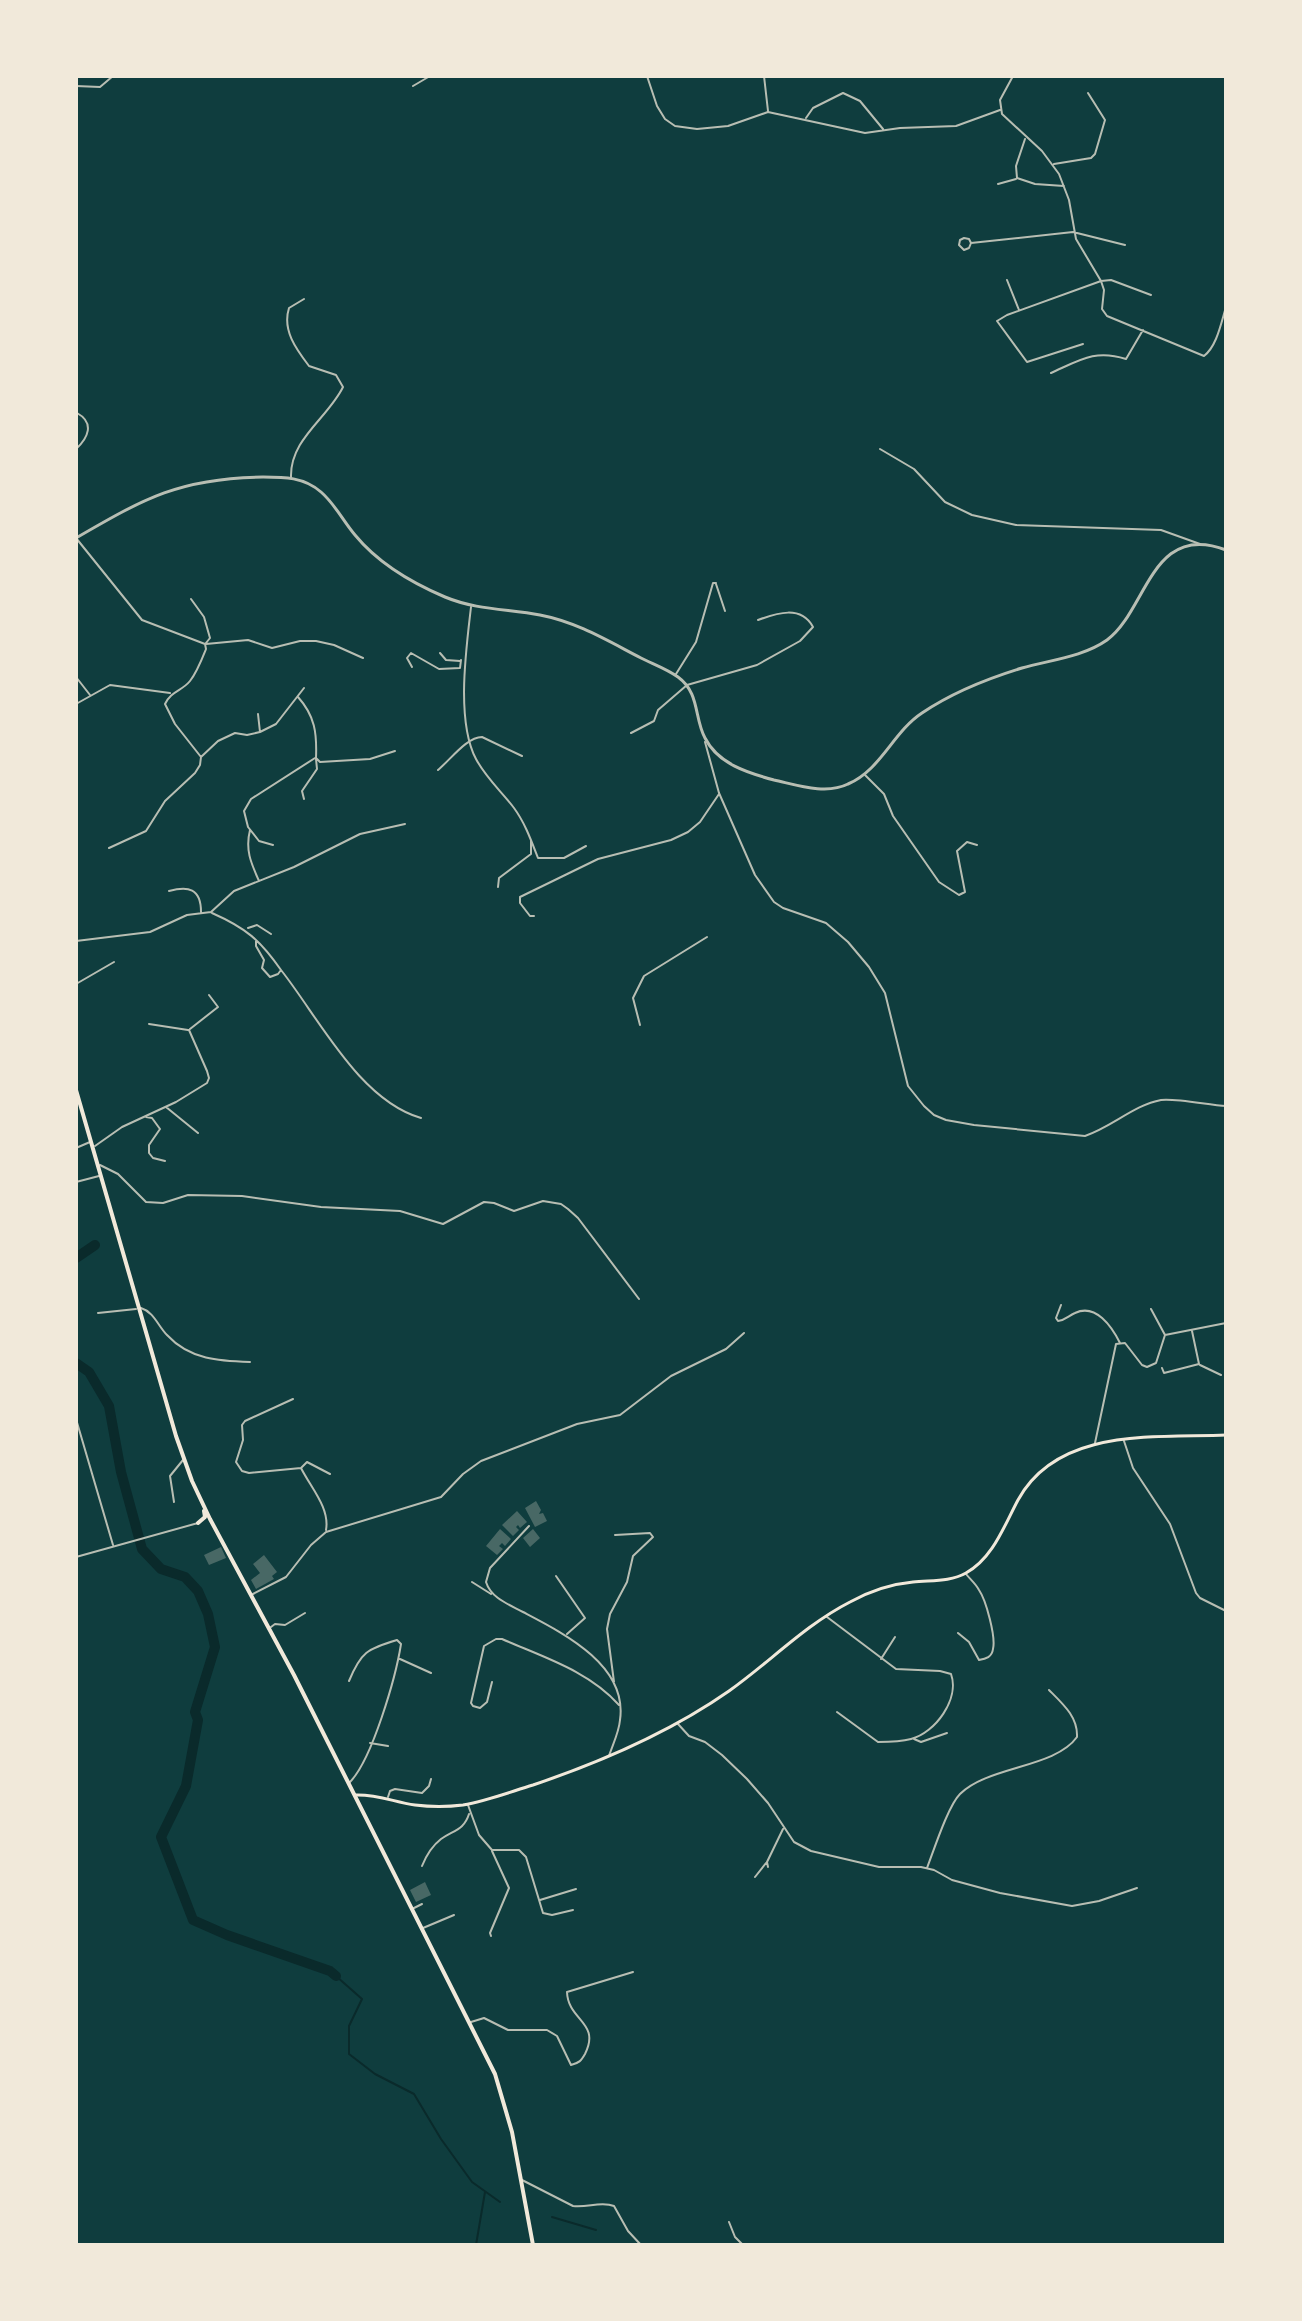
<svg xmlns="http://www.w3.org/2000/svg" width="1302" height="2321" font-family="'Asap Condensed',sans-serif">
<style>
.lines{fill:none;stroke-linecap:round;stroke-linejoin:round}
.stream{stroke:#0a2a2b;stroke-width:2}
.river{stroke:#0a2a2b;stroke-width:10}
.building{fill:#486865}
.minor{stroke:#b8beb3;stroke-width:2}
.tertiary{stroke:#b8beb3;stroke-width:3}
.secondary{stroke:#f1e9da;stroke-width:3}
.trunk{stroke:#f1e9da;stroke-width:4}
</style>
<rect width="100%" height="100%" fill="#0f3d3e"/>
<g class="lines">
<path class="stream" d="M336 1976 362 1999 349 2026V2054L375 2074 414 2094 441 2139 472 2182 500 2202
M552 2217 596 2230
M476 2245 485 2192"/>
<path class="river" d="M76 1258 95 1245
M76 1363 89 1372 109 1406 121 1472 142 1549 161 1569 185 1577 198 1591 208 1614 215 1647 195 1712 198 1720 186 1786 161 1837 193 1920 227 1935 330 1971 336 1976"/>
</g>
<path class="building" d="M536 1501 541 1510 539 1514 543 1513 547 1521 535 1527 525 1508Z
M517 1511 527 1522 520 1528 518 1525 516 1527 519 1530 513 1536 502 1525Z
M500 1529 511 1539 505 1546 502 1543 499 1546 503 1549 497 1555 486 1546Z
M533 1529 540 1538 530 1547 523 1538Z
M221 1547 226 1558 209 1565 204 1555Z
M264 1555 277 1572 272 1576 274 1579 256 1589 251 1580 260 1573 253 1564Z
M425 1882 431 1895 416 1902 410 1890Z"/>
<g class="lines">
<path class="minor" d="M647 76 657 106 665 119 675 126 697 129 728 126 768 112 865 133 900 128 956 126 1000 110
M764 76 768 111
M1013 76 1000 100 1002 114 1042 151 1059 174 1069 200 1076 239 1101 281 1104 290 1102 309 1107 316 1204 356C1217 346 1221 323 1226 307
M76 86 100 87 113 76
M413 86 430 76
M806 118 813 108 843 93 860 101 883 129
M1025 139 1016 166 1017 178 1035 184 1064 186
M1054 164 1091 158 1095 154 1105 120 1088 93
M998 184 1016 179
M971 243 969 239 964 238 960 240 959 245 964 250 969 248 971 243 1073 232 1125 245
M1007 280 1019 310
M1083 344 1027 362 997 321 1007 315 1101 281 1111 280 1151 295
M1051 373C1080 360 1095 349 1126 359L1143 330
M76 449C88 438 95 423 77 413
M880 449 914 469 945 502 972 515 1016 525 1161 530 1200 544
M291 477C290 439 328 418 343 387L336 375 309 366C296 349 282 330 289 308L304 299
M76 538 142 620 205 644 206 649C202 659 197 672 190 681 182 691 171 691 165 704L175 724 201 757
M716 584 725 611
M191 599 204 617 210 638 206 643
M471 607C466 650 456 721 476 759 486 778 502 792 514 808 525 823 531 840 538 858H564L586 846
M206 644 248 640 272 648 300 641H316L334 645 363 658
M440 653 446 660 460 661
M412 667 407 658 411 653 439 669 460 668 461 660
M676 674 696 642 713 583H716
M76 677 90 695
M298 697C315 716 317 733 316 758L320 762 370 759 395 751
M76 704 110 685 170 693
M258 714 260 732
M631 733 654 721 658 710 687 685 757 665 800 641 813 627C801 605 777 613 758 620
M705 742 719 793 755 875 774 902 783 908 826 923 848 942 869 967 885 993 908 1086 924 1106 934 1115 946 1120 974 1125 1085 1136C1112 1127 1134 1105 1161 1100 1175 1098 1209 1105 1226 1106
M438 770C451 759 467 737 482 737L522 756
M865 775 884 794 893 816 939 882 959 895 965 892 957 851 967 842 977 845
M304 799 302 791 317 769 316 759
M250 830C245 850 251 863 259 881
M273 845 259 841 248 827 244 811 251 799 315 758
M109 848 146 831 165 801 195 773 200 765 201 757 218 741 235 733 247 735 260 732 276 724 304 688
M498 887 499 878 531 854V840
M169 891C188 886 201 888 201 912
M212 913C246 928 260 940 281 970L278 974 270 977 262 968 264 960 256 946V941
M534 916H530L520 903V897L598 859 671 840 688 832 700 822 719 794
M248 928 257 925 271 934
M76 941 150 932 187 915 211 912 234 891 294 867 360 834 405 824
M281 970C319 1018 359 1100 421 1118
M76 984 114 962
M149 1024 188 1030
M640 1025 633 998 644 976 707 937
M190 1029 218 1007 209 995
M166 1107 198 1133
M146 1117 152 1118 160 1129 149 1145V1153L153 1158 165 1161
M95 1146 122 1127 176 1102 207 1083 209 1078 207 1071 189 1030
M76 1148 90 1142
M100 1165 118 1174 146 1202 163 1203 188 1195 242 1196 321 1207 400 1211 443 1224 484 1202 494 1203 514 1211 543 1201 561 1204 568 1209 578 1218 639 1299
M76 1182 99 1176
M1061 1305 1056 1318 1058 1321C1066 1320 1068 1316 1075 1313 1096 1303 1112 1327 1120 1343
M141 1308C154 1312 158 1326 167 1335 190 1360 220 1361 250 1362
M1151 1309 1165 1335
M98 1313 136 1309
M1200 1365 1221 1375
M1162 1368 1164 1373 1199 1364 1192 1331
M293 1399 245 1421 242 1425 243 1440 236 1462 242 1471 249 1473 301 1468
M76 1419 113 1545
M1124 1441 1133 1468 1170 1524 1196 1593 1200 1598 1226 1611
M1095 1443 1116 1344 1125 1343 1142 1365 1147 1367 1156 1363 1165 1335 1226 1323
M174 1502 170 1476 183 1460
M529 1526 490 1568 486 1582C491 1598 508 1604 523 1612 563 1633 628 1665 620 1720 619 1732 613 1744 609 1756
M326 1530C330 1508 311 1488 301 1468L307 1462 330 1474
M76 1557 198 1523
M556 1576 585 1618 567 1634
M472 1582 491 1594
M253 1594 286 1577 311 1545 326 1532 441 1497 463 1474 481 1461 577 1424 620 1415 671 1376 726 1349 744 1333
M827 1617 896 1669 940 1671 951 1674C960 1699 935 1733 911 1739 900 1742 889 1742 878 1742L837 1712
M271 1627 275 1624 285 1625 305 1613
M958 1633 969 1642 979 1660C986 1659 992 1657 993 1649 996 1637 986 1600 979 1590 976 1584 970 1579 966 1574
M400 1659 431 1673
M881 1659 895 1637
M349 1681C361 1652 367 1649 397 1640L401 1644C396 1676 372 1761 349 1783
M492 1682 487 1702 480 1708 473 1706 471 1703 484 1646 496 1639H502C543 1657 589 1671 619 1705
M614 1682 607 1629 610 1614 627 1582 633 1556 653 1537 650 1533 615 1535
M678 1724 689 1736 705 1742 722 1755 747 1779 768 1803 794 1842 811 1851 879 1867H921L934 1870 952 1880 1000 1893 1072 1906 1099 1901 1137 1888
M914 1739 921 1742 947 1733
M370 1743 388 1746
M388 1797 390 1791 395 1789 422 1793 429 1786 431 1779
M468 1805 479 1835 492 1850H519L526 1857 543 1913 552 1915 573 1910
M422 1866C426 1856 432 1846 441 1839 454 1830 464 1830 469 1814
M768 1867 767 1862 783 1829
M927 1868C934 1850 948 1806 960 1794 988 1766 1055 1768 1077 1737 1078 1717 1063 1704 1049 1690
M755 1877 766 1863
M540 1900 576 1889
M412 1909 422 1904
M423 1928 454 1915
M491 1936 490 1933 509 1888 492 1851
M471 2022 484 2018 508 2030H547L557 2036 571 2065C579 2063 581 2061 585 2054 601 2022 568 2021 567 1992L633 1972
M522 2180 573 2206C587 2208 601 2201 614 2206L628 2231 641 2245
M729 2222 735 2237 743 2245"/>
<path class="tertiary" d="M76 538C145 498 180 478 263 477 284 477 304 477 321 492 335 504 343 521 355 535 378 563 412 583 445 597 476 610 508 609 540 615 577 622 608 641 641 658 653 664 667 669 678 677 700 693 694 718 705 738 718 764 748 773 774 780 797 785 826 795 848 784 881 770 893 732 922 713 953 692 986 679 1022 668 1050 660 1083 657 1107 640 1147 611 1151 521 1226 550"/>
<path class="secondary" d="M355 1795C377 1794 394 1802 415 1805 431 1807 447 1807 463 1805 487 1801 510 1792 533 1785 601 1762 669 1733 729 1691 770 1662 805 1625 850 1602 870 1591 891 1584 913 1582 931 1580 950 1582 966 1573 993 1558 1004 1526 1018 1500 1058 1427 1155 1438 1226 1435"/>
<path class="trunk" d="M76 1090 176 1436 192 1481 210 1519 294 1675 495 2074 512 2132 533 2245
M198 1523 205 1517 204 1511"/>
</g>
<rect width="1302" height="2321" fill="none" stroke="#f1e9da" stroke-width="156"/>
</svg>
